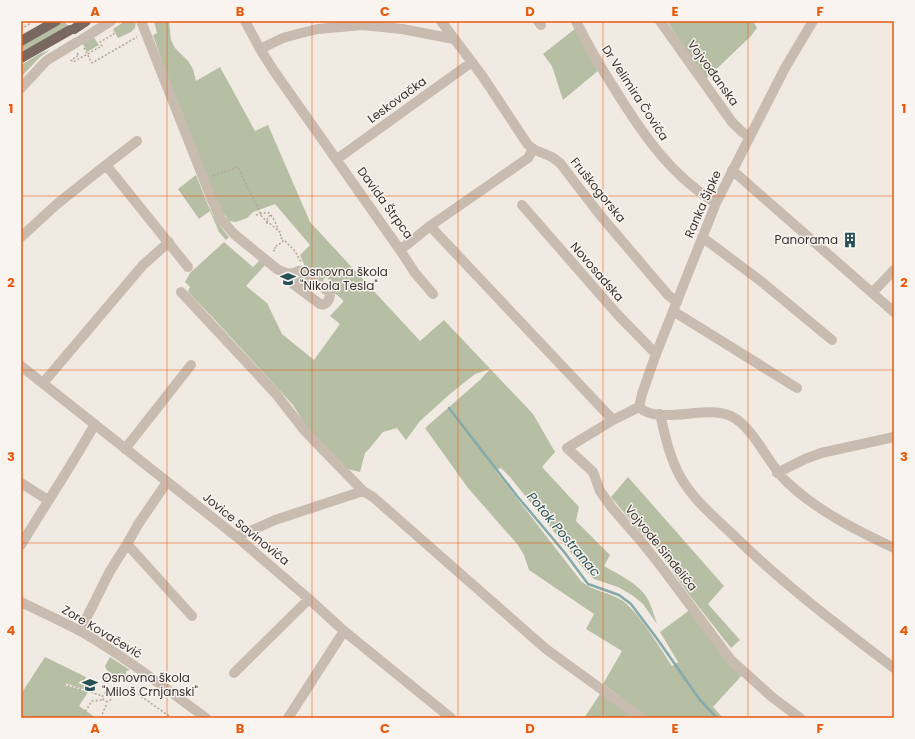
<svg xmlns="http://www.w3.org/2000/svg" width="915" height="739" font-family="Poppins,sans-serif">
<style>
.green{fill:#b6bfa4}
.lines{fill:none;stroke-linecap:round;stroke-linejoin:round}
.stream{stroke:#85aaab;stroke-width:2.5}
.path{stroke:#b4a59a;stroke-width:1.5;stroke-dasharray:2 2;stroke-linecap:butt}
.minor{stroke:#c8bbb0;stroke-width:10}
.major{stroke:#786860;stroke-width:10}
.grid{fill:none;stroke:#e8590c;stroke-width:1;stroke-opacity:0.55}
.labels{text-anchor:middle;stroke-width:3;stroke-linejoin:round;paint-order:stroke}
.street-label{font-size:12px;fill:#38302d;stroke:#f9f4ef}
.poi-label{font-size:12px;fill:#38302d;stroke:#f9f4ef;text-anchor:start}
.water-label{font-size:13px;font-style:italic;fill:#275255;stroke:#f9f4ef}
.neatline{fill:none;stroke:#e8590c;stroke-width:1.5}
.grid-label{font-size:13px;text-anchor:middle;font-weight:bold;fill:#e8590c}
</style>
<rect width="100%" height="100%" fill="#f1eae3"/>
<path class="green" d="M64 21 68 26 21 53V46Z
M125 21H136L135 28 131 32 118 38 113 29Z
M154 21H169L171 40 175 48 188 61 193 69 196 81 220 67 255 131 268 125 310 222 420 341 444 320 533 414 555 452 542 467 579 507 576 521 610 555 604 566C616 573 637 583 645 595 651 603 654 615 657 624L643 604 632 595 618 587 594 579 584 569 510 477 501 468 495 470 581 581C593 592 610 592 623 601 640 614 660 648 672 666L678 662 660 632 691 609 743 674 713 707 723 718H648L603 684 622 651 586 629 594 614 529 570 524 555 518 545 468 488 425 428 480 380 490 369 475 374 450 394 420 421 406 440 397 428 383 432 369 449 365 453 360 472 348 469 306 426 293 405 215 320 189 293 188 291 190 287 185 282 190 273 224 242 253 267 260 260 266 264 246 286 267 303 282 334 314 360 340 324 330 316 343 302V300L331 290 334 286V284L326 277 321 282 306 269 300 255 310 245 275 204 253 212 247 218 236 222 229 221 218 205 176 103 153 35 157 33Z
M667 21H753L757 28 751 36 705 80Z
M576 28 599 70 563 100 552 66 543 54Z
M93 36 99 45 87 52 82 42Z
M50 50 40 57 21 77V65L41 53Z
M196 175C206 200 211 217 229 237L226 240 219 232 210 211 199 219 178 189Z
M300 275 313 286 309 292 296 282 295 278Z
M628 477 724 586 708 604 740 640 731 648 687 592 657 549 641 533 611 497Z
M45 657 86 677 84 682 93 685 89 691 65 683 64 685 88 692 79 706 96 718H21V694Z
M110 657 130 670 126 671V676C118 676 107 674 105 666Z
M602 691 638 718H584Z"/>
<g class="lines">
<path class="stream" d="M449 408 517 496 565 553 588 584 619 595 631 604 658 640 700 700 717 718"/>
<path class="path" d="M21 29 34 21
M84 48 92 63 137 37
M77 53 79 55 71 60 73 62 102 46 100 42 114 34 112 31
M213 176 238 167 262 217 281 233 280 237 284 240
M256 215C259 214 266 212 269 213 272 215 278 227 278 230
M267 224C267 220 267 217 271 215
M276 245 277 246 284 240 295 251 301 262
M275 251 273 250 277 246
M106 673V693
M64 684 103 696
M102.5 697a4.5 4.5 0 1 1 9 0a4.5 4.5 0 1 1-9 0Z
M112 696 132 690 172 718
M81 718 92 701 103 700
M103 718 102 715 107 703"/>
<path class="minor" d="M141 21 212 200 221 219 234 234 277 269C281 271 288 275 293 273 298 272 298 270 303 271L330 293C330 300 326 306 320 304L293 284 291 279 293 273
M245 21 260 49 274 71 400 250 430 226 613 420
M441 21 483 77 528 145 535 150 552 157 560 163 600 215 668 295 677 302
M538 21 541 25
M576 21C587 44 600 66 614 88 642 133 670 175 716 203
M660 21 732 122 741 131 749 137
M81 40 111 21
M260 49 283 38 301 33 318 29 362 25 402 29 454 39
M21 88 46 61 77 42
M337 159 472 62
M106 165 137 141
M732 170 894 312
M522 205 618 315 656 354
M430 226 528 158 533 149
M21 237 57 204 106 165 188 267
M702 237 762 282 832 340
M400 250 415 273 433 294
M181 292 276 394 304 430 363 491
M872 293 894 270
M673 311 797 388
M21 366 237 537 309 599 344 631 451 718
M43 383 143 265 169 242
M639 407 613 420 567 448 593 472 600 491 612 508 640 540 663 569 731 660 772 697 800 718
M639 407 642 394 656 354 716 203 785 68 813 21
M639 407C659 426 706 404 731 416 755 428 768 465 788 483 819 512 856 530 894 548
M660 414C665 436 670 459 681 478 693 499 713 516 730 532 781 582 837 625 894 668
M125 449 191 365
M777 473 805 459 821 453 894 437
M167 482 139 523 127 544 192 616
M21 483 48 500
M237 537 275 520 363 491 373 497 546 649 641 718
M21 545C45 505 72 465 95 424
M21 602C41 612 62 621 82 632 125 657 165 688 206 718
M80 631 110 571 127 544
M234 673 309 599
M288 718 344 631"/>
<path class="major" d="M74 29 86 21
M21 41 56 21
M21 58 70 30"/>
</g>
<path class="grid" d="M167 21V718M312 21V718M458 21V718M603 21V718M748 21V718M21 196H894M21 370H894M21 543H894"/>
<defs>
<symbol id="building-bare" viewBox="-9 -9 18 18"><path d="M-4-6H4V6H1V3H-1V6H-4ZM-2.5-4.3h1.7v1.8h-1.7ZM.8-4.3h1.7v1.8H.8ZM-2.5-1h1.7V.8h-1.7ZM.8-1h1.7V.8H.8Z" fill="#275255" stroke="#f9f4ef" stroke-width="2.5" paint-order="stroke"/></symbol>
<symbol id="school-bare" viewBox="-9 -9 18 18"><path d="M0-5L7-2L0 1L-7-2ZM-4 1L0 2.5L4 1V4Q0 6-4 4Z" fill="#275255" stroke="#f9f4ef" stroke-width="2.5" paint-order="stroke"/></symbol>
</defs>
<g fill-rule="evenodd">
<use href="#building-bare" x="839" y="229" width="22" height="22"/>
<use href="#school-bare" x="277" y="268" width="22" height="22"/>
<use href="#school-bare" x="79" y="674" width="22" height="22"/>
</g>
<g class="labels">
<g class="street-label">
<text transform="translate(713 73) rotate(54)" y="4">Vojvođanska</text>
<text transform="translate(635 93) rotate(57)" y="4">Dr Velimira Čovića</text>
<text transform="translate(397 100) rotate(-36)" y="4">Leskovačka</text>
<text transform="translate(598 190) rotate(51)" y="4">Fruškogorska</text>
<text transform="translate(385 203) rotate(54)" y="4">Davida Štrpca</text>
<text transform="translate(703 204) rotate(-66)" y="4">Ranka Šipke</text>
<text transform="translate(597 272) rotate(49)" y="4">Novosadska</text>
<text transform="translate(246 529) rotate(39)" y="4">Jovice Savinovića</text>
<text transform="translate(661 548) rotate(51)" y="4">Vojvode Sinđelića</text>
<text transform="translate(102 632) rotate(31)" y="4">Zore Kovačević</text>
</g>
<g class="poi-label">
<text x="838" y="244" text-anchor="end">Panorama</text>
<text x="300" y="276">Osnovna škola<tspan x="300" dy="14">"Nikola Tesla"</tspan></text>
<text x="102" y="682">Osnovna škola<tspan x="102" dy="14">"Miloš Crnjanski"</tspan></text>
</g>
<g class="water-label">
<text transform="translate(564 534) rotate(50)" y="5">Potok Postranac</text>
</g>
</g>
<rect width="915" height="739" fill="none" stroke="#f9f4ef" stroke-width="44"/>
<rect x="22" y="22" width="871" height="695" class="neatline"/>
<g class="grid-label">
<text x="95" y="16">A</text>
<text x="240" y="16">B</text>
<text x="385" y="16">C</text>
<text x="530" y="16">D</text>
<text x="675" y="16">E</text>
<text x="820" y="16">F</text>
<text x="11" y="113">1</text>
<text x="904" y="113">1</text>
<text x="11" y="287">2</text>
<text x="904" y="287">2</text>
<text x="11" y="461">3</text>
<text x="904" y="461">3</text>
<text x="11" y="635">4</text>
<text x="904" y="635">4</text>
<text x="95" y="733">A</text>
<text x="240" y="733">B</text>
<text x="385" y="733">C</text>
<text x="530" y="733">D</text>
<text x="675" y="733">E</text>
<text x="820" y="733">F</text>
</g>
</svg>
